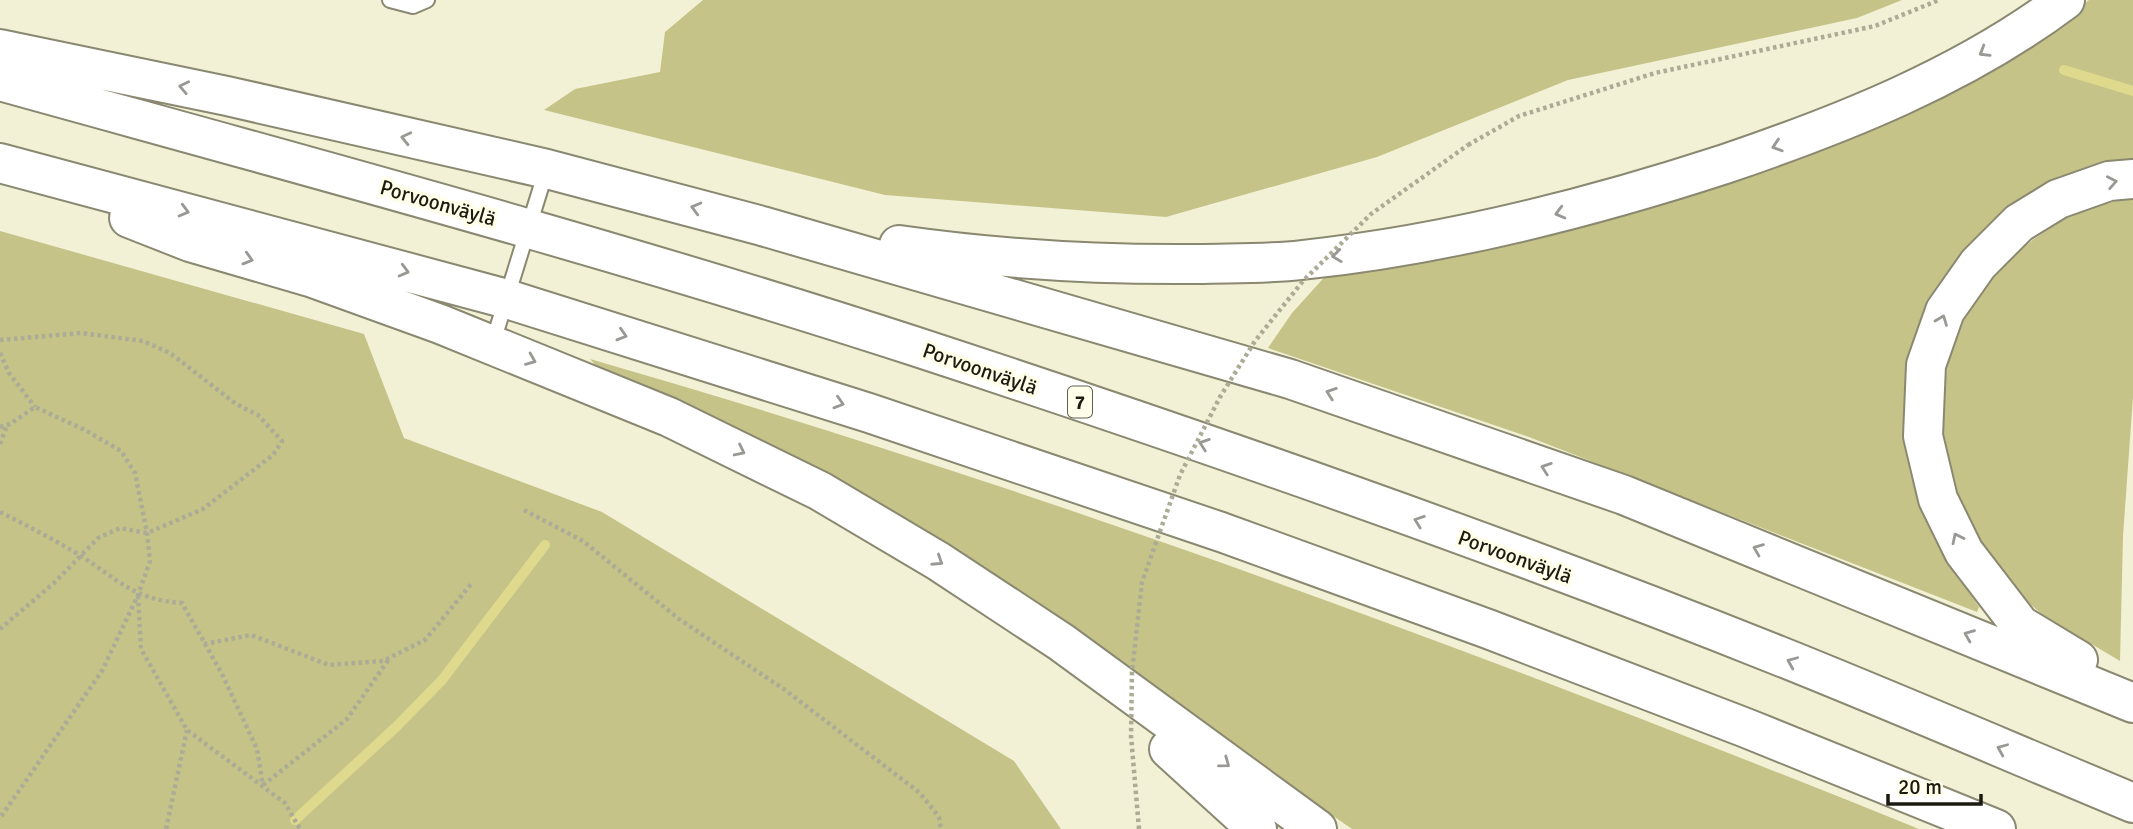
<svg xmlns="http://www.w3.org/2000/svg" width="2133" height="829" font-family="Signika,sans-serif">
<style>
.green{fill:#c6c389}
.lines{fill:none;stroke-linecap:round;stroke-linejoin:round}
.stream{stroke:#ded98c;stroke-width:10}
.service-casing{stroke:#8a8870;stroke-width:18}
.motorway-casing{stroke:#8a8870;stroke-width:42}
.path{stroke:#acab95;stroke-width:4.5;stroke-dasharray:3.5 3.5;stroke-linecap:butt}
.service{stroke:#fff;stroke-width:14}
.motorway{stroke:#fff;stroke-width:38}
.path-bridge{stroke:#acab95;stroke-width:4.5;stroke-dasharray:3.5 3.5;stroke-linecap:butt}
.oneway{stroke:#999894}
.labels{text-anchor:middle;stroke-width:7;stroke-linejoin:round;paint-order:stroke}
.shield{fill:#fffee8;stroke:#605f52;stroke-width:2}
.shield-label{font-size:19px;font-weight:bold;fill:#1c1b11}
.street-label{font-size:21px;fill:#1c1b11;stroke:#fffee8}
</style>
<rect width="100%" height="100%" fill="#f2f1d5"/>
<path class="green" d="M703 0H1902L1857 18 1568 80 1377 157 1166 217 885 195 544 110 575 89 660 72 665 32Z
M2089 0H2133V163L1956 268 1915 485 1929 528 1949 562 1979 607 1977 612 1529 437 1268 348 1292 313 1330 271 1449 256 2075 10Z
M2133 199V397L2123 536 2120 661 2043 615 2011 588 1963 519 1945 463 1940 419 1948 363 1967 312 2000 266 2034 239 2072 214 2116 201Z
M0 231 364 334 404 438 602 512 1014 761 1061 829H0Z
M590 359C1042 489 1483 653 1919 829H1352L1227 742 601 371Z"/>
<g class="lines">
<path class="stream" d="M2064 70 2133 91
M295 820 396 727 442 680 545 545"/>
<defs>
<path id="service" d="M390 0 413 6 427 0
M492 345 546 171"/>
<path id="motorway" d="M0 49 227 96 547 169 762 226 1290 379 1624 495 2133 703
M0 81C306 166 612 248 914 346 1204 441 1494 542 1777 655 1897 703 2015 754 2133 803
M0 163 507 299 869 413 1221 532 1488 629 1746 728 1996 829
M129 218 190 242 310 277 440 324 669 417 820 491 938 561 1061 642 1317 829
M899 245C998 259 1098 265 1198 264 1232 263 1268 264 1302 260 1446 245 1587 209 1725 164 1843 124 1964 76 2065 0
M2078 660 2020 625 1964 552 1938 499 1923 436 1926 365 1945 311 1978 264 2019 223 2058 199 2109 181 2133 179
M1169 749 1257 829"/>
</defs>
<use href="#service" class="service-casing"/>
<use href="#motorway" class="motorway-casing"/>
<path class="path" d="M1468 145 1519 116 1655 73 1875 26 1939 0
M0 340 81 333 143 341 170 353 236 404 258 415 282 441 273 455 203 509 147 533 120 528 98 538 54 583 0 629
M0 353 9 373 35 407
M0 427 10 424 35 407 85 430 121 451 135 473 147 533 150 561 138 595 102 671 0 818
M0 444 7 425
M524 510 583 541 679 619 785 690 920 793 939 817 941 829
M0 512C28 526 55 540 81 556 118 580 135 600 182 603L222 674 257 749 263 786
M138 596 141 649 187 730 285 803 300 829
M204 644 251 635 329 665 383 661 425 640 472 583
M263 785 347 719 389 659
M166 829 187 730"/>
<use href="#service" class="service"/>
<use href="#motorway" class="motorway"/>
<path class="path-bridge" d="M1139 829 1131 736 1132 672 1142 582 1180 475 1220 397 1255 341 1303 281 1371 214 1468 145"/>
</g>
<defs><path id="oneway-chevron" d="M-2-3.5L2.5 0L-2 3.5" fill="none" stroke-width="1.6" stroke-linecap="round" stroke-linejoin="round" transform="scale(1.75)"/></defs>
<g class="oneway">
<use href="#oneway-chevron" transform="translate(1984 52) rotate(149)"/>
<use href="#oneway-chevron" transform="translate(184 87) rotate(-168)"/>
<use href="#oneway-chevron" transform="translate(406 138) rotate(-167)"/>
<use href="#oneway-chevron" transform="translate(1777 146) rotate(162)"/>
<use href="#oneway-chevron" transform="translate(2112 182) rotate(-11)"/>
<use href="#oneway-chevron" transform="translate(696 208) rotate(-165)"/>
<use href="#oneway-chevron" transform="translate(184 211) rotate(15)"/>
<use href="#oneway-chevron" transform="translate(1560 213) rotate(165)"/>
<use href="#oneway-chevron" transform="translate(1337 256) rotate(173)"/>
<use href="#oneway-chevron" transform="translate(248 259) rotate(16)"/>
<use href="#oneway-chevron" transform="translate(404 271) rotate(15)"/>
<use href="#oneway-chevron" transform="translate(1942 320) rotate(-69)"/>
<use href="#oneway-chevron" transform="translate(622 335) rotate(17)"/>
<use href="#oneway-chevron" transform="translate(531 360) rotate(22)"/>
<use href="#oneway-chevron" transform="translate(1331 393) rotate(-161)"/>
<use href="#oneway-chevron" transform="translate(839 403) rotate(17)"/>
<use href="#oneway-chevron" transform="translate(1204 444) rotate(-161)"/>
<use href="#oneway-chevron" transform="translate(740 451) rotate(26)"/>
<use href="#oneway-chevron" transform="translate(1546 468) rotate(-161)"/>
<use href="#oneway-chevron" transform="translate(1419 521) rotate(-160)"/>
<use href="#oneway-chevron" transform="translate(1957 538) rotate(-116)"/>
<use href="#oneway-chevron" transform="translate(1758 549) rotate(-158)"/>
<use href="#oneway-chevron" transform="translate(938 561) rotate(33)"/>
<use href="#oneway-chevron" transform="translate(1969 635) rotate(-158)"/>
<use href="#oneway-chevron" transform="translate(1792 662) rotate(-157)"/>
<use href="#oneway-chevron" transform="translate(2002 749) rotate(-157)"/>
<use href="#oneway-chevron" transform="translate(1225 763) rotate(36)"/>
</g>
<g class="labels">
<rect class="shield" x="1068" y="386.5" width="24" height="31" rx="5"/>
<g class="shield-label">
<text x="1080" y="409">7</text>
</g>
<g class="street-label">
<text transform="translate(438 203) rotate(16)" y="7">Porvoonväylä</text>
<text transform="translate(980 369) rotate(19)" y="7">Porvoonväylä</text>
<text transform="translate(1515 557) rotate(20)" y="7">Porvoonväylä</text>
</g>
</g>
<path d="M1888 794v10h93v-10" fill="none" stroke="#1c1b11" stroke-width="3.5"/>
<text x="1898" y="794" font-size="21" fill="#1c1b11" stroke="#fffee8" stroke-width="5" paint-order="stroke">20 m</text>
</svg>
